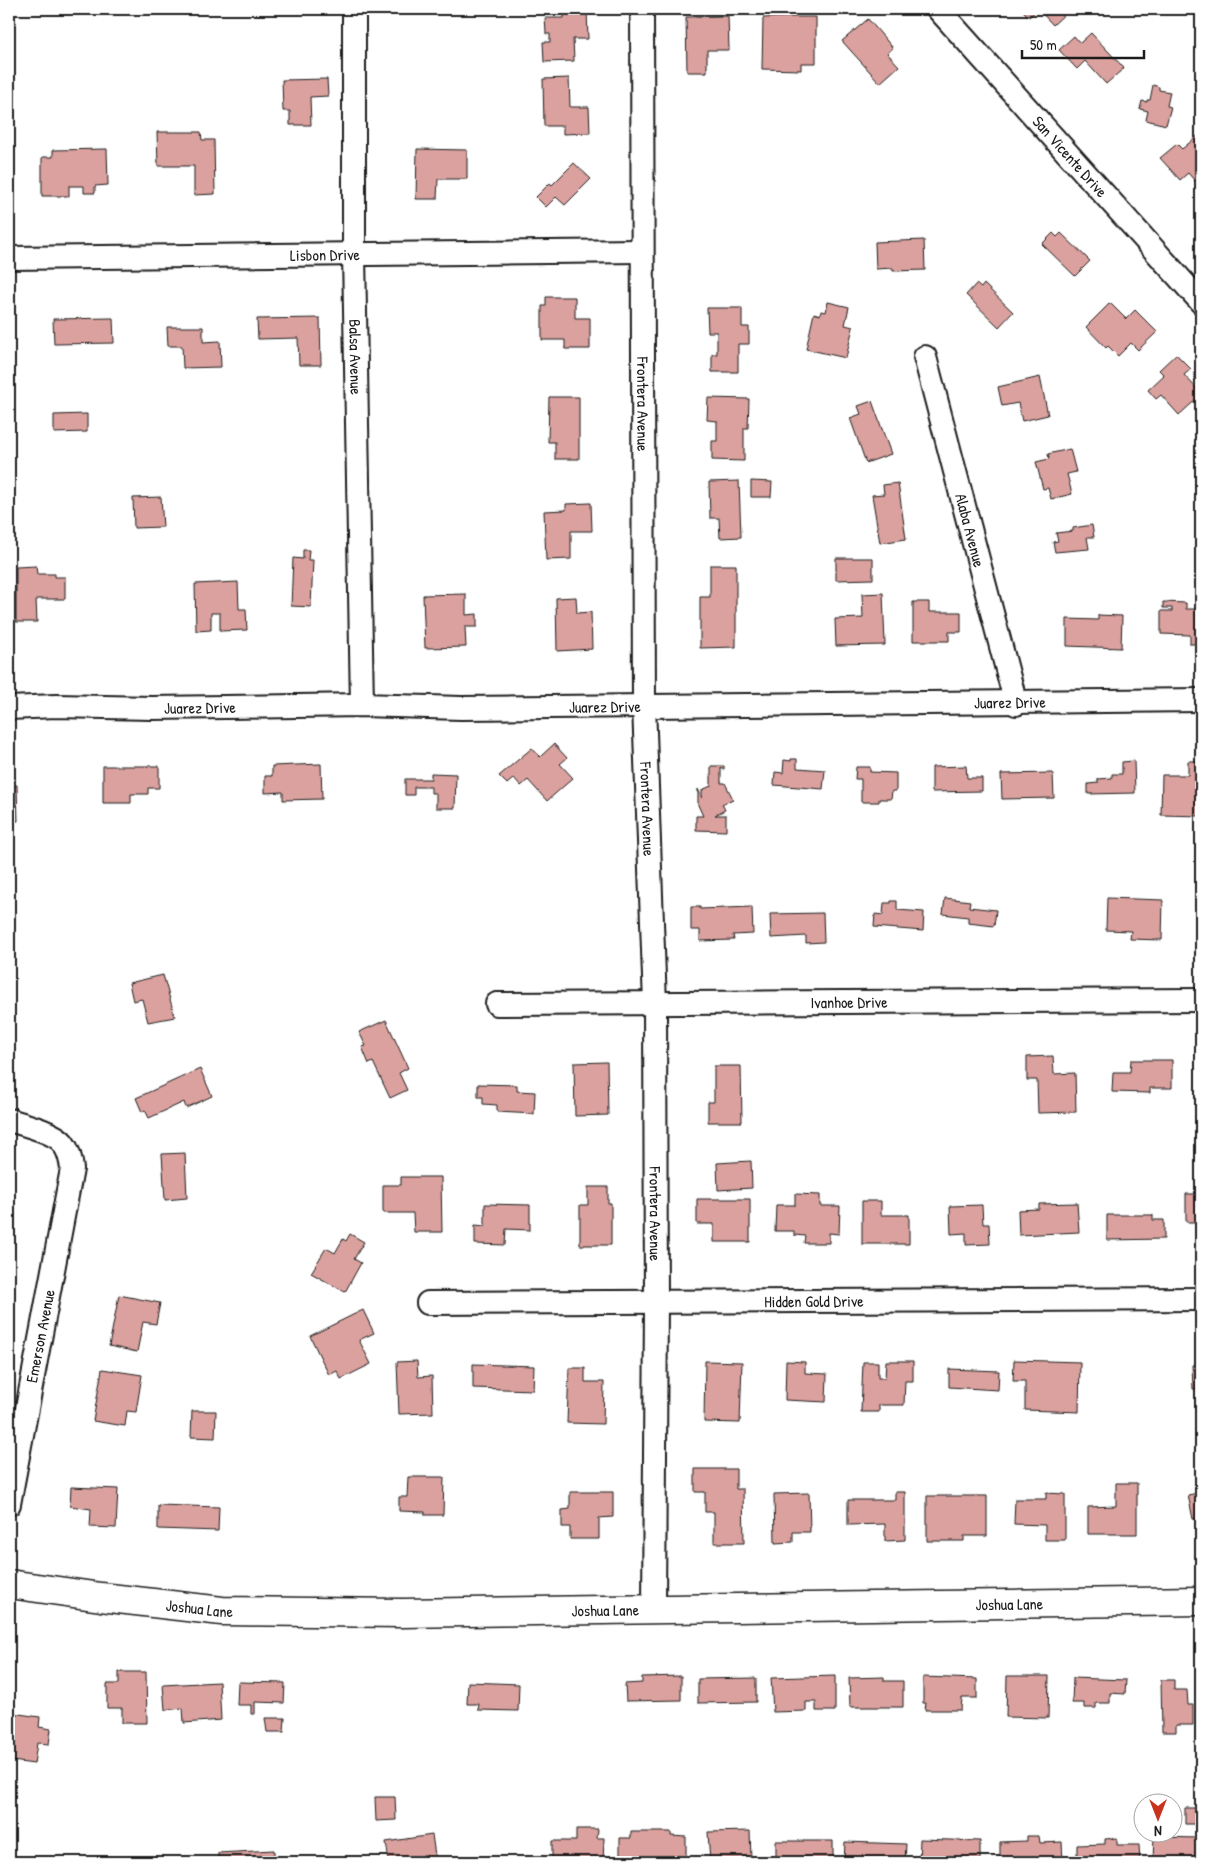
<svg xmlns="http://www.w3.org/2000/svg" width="1210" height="1871" font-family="'Patrick Hand',sans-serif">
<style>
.building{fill:#dba19e;stroke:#1c1c1c}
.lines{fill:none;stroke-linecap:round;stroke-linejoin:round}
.minor-casing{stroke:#1c1c1c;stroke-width:26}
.major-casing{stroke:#1c1c1c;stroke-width:31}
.minor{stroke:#fff;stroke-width:22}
.major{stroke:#fff;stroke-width:28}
.labels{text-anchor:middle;stroke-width:4;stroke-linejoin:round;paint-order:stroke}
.street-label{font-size:16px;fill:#1c1c1c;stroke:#fff}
</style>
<rect width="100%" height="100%" fill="#fff"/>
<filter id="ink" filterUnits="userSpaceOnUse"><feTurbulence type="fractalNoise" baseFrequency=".02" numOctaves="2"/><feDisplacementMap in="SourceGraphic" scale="10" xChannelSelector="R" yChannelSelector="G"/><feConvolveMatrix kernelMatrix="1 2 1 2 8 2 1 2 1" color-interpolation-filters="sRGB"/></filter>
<g filter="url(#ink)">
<path class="building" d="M1021 9H1070L1053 25 1038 9 1029 17Z
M564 10H587L588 39H573L574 61 544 62 543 42H550V34H546L545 18H564Z
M728 16 729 50H707V72H687L686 17Z
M786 17H816V63H801V70L762 69 763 18Z
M868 19 893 48 887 53 899 66 880 83 842 41Z
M1091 33 1124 68 1106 84 1085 61 1077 69 1059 50 1074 36 1080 43Z
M569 78 570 107H589L590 133 563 134V126H544L543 79Z
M327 79 328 96 310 97 311 125H290V111H283L282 80Z
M1153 85 1159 87V90L1170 92 1167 106 1171 107 1166 125 1146 120 1148 111 1140 109 1142 101 1147 102V100H1150Z
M157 132H201L202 140H214L215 194 194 195V166H158Z
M1201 133V188L1188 173 1180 180 1160 158 1177 144 1182 149Z
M107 149 108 185 95 186V193H84V186H69V196H42V157H53V150Z
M417 149 467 150V179H438L437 199H416Z
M574 163 591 179 565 205 556 197 546 207 536 197 550 183 552 185Z
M1053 233 1057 237 1061 233 1090 261 1075 276 1042 244Z
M924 240 925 270 893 271V268L876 269 875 242Z
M976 284 981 288 984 284 1013 312 999 327 966 295Z
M546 297H575V318H590V349H565V340H542V306H546Z
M828 302 849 307 845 325 853 327 846 358 806 349 814 313 820 315 821 311 826 312Z
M1110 303 1126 319 1135 310 1157 332 1138 350 1131 343 1118 356 1108 346 1106 348 1086 327Z
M707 308H742V327H749V344H738V372H712V354H717V332H708Z
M113 318 114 343 54 344 53 319Z
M320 318 321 365H299L298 338 258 339 257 319Z
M167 327H203V342L220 341 221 367 183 368 182 346H168Z
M1176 354 1191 369 1184 375 1201 393V395L1179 415 1161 395 1156 399 1148 390 1164 375 1159 370Z
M1040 377 1048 415 1022 421 1018 403 1002 406 998 387Z
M549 397H579V459H555V442H548Z
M708 398 749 399 748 428H744V461L712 460V441H717V421L707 420Z
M872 401 891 454 866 463 850 418 861 414 858 406Z
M87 414V432L54 433V415Z
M1070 449 1076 472 1067 474 1072 494 1051 499 1048 488 1043 489 1036 462 1049 459 1048 454Z
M739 481 741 537 720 538 719 518H710L709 482Z
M751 481 772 482 771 497H751Z
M898 483 906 539 880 543 872 495 884 494 883 485Z
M161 497 163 527 134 528 133 498Z
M591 503 592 531H571V559L546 560 544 511 566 510V504Z
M1092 525 1094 537H1087L1089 549 1055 552 1053 542 1058 541 1056 533 1073 531V528Z
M303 550H309L308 560H313L311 607 291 606 293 558 303 559Z
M836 558H873V579L836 580Z
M710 565H736V647L700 648V597H710Z
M36 566 37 574H55V577H65V599H36L37 622H16V567Z
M238 582 239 609H246L247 630 220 631V613H211V630L196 631 195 584Z
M883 593 885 645 836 646 835 619 863 618 862 594Z
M466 594V615L477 614V627H465L466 647 425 648 423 595Z
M576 597 577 613 591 612 592 649 557 651 556 598Z
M913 602H929V612H961V632H949V641H913Z
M1163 602 1186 603V609H1201V644H1190V635L1161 634V611H1172V608H1163Z
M1098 615 1122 616 1121 648 1067 646V619L1098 620Z
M554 744 567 758 560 764 573 778 547 801 528 780 521 786 514 778 507 784 499 776 532 748 540 757Z
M791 759H797V768L825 770 823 789 774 785 775 772 783 773 784 760 791 761Z
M1134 761 1135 793 1088 794V784L1098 783V779L1112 778V774H1122V762Z
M1188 761H1201V816L1161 815 1162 775H1188Z
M321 764 322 799 283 800V792L265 793V776H272V766Z
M103 766H159V788H148V794H131V803H103Z
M711 766H724V770L721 768V783H725L733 799 722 804 725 810 715 815H726V831L696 830V816H703L698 805V789L702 798V790L711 786Z
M966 766 967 778H982V791L932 792V767Z
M856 767H870V772L896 773V791H892L891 799H879V802H861V779H855Z
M431 773 456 774 455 808H436V793H431V787H414V795H405V779H431Z
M1053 773 1054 798 1002 799 1001 774Z
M9 785H17L18 821 9 822Z
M945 898 970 901 969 907 996 910 994 926 968 923V917L943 914Z
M1107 898 1163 900 1162 940 1130 939 1131 931 1106 930Z
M891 901H897V910L924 912 923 931 874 927 875 914 883 915 884 903H891Z
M1198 901H1201V941H1197Z
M691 907H700V909L752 907 753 934 733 935 734 940 700 941V930H691Z
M823 913 824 942 806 943V936L771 938 770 914Z
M163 975 175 1017 148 1022 142 999 133 1001 129 983Z
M386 1020 408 1068 399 1073 407 1090 390 1098 373 1062 369 1064 362 1047 366 1046 359 1032Z
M1053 1056 1054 1074 1075 1073 1076 1112 1038 1113 1037 1080H1027V1057Z
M1131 1060H1172V1088H1150V1093L1112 1092 1113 1072H1130Z
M607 1062 608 1115 575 1116 574 1063Z
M714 1066H741L742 1122H708V1102H714Z
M200 1069 212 1096 186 1108 184 1102 149 1118 145 1110 142 1112 136 1098Z
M478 1084 517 1085V1091L535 1092 534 1114 497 1112V1105L483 1104V1097H478Z
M185 1153 187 1198 165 1200 162 1154Z
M751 1161 752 1188 718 1190 717 1163Z
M401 1177H441L442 1232H414L413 1213H383V1185H401Z
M588 1187H608V1203H611V1245H580V1205H588Z
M795 1194 820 1195V1206H840L839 1234 829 1233V1243H804L805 1236 794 1235V1231H775L776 1205H795Z
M1186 1194H1201V1222H1186Z
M697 1199H750V1242H714V1224H697Z
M862 1201H881V1215H909V1244H862Z
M1077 1203 1079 1232 1019 1235 1018 1210 1039 1209V1204Z
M485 1204 530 1205V1230L506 1229 505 1245 475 1244V1225L485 1226Z
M982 1205 983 1224H989L990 1244 966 1245V1233L951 1234 950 1206Z
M1107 1215H1153V1220H1164V1239L1107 1240Z
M350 1234 364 1242 354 1259 361 1263 345 1292 311 1273 326 1248 335 1253 343 1239 346 1241Z
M119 1295 160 1303 156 1324 143 1322 137 1352 109 1346Z
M363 1310 374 1333 359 1340 371 1364 341 1379 337 1371 329 1375 310 1336Z
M1014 1360 1080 1362 1079 1412 1025 1410V1381H1013Z
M417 1361 418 1377 432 1376 433 1413 399 1414 397 1362Z
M705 1361 742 1362 740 1423 704 1422Z
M786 1361 805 1362V1373L827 1374 826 1402 785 1400Z
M886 1361H913V1381H905L904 1405H879V1412H861L863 1362H878V1378H885Z
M473 1364 534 1366 533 1390 473 1388Z
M1201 1364V1393V1389H1193L1192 1365Z
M569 1368H585V1382H604L603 1424 567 1423Z
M102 1369 142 1375 136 1412 127 1411 125 1426 93 1421Z
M949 1369 999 1371 998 1390 949 1387Z
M192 1411H216L215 1438 191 1437Z
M695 1469H736V1489H743L744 1543H714V1512H705V1492H695Z
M408 1477H444L443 1515H425V1512L399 1511V1497H407Z
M1116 1483H1137V1534H1088V1507L1116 1506Z
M71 1487 118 1489 116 1528 90 1527 91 1509 70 1506Z
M570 1492H613V1517L599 1518V1539H570V1527H562V1510L570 1509Z
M895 1492H905V1540L885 1541V1524L848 1525V1500H895Z
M809 1493 810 1532H793V1542L775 1543 774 1494Z
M1046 1493 1065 1494V1540H1045V1525L1014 1524 1015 1499H1046Z
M1198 1493 1199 1502 1201 1501V1519H1193L1188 1495Z
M927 1496H987V1536H964V1541H927Z
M158 1505 219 1507 218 1531 158 1529Z
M119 1672H146L147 1723H122V1708H107V1684H119Z
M681 1676V1700L626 1701 625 1684 642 1683V1677Z
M835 1676V1711H816V1702H806V1711L773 1712 771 1678Z
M1007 1676H1049L1048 1718 1006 1717Z
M884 1677V1681H903V1707H850L849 1678Z
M923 1677 977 1679V1698H962L961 1710H925L926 1703H923Z
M756 1678V1702L698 1703V1679Z
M1073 1678 1126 1680 1125 1694 1110 1693V1703H1096V1708H1084V1703H1072Z
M1161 1680H1174V1690H1187L1188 1705H1193V1725H1176V1732H1162Z
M219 1682 221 1720 184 1723 183 1708 165 1710 163 1685Z
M238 1682 285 1683 284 1703 255 1702V1714H251V1705H237Z
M468 1682 519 1684 518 1711 478 1710 479 1704H467Z
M12 1713 40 1717 39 1727 51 1729 49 1744 37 1743 34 1764 12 1761 14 1748 9 1747V1735Z
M265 1718H285L284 1732H267Z
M375 1797H395L396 1820 376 1821Z
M1185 1808H1201V1824H1185Z
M576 1829H598L597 1838H604L603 1862H552V1841H576Z
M750 1831 751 1859 735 1860V1862H710L708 1832Z
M631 1832H671V1836L686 1837V1858H661V1862H620V1838H631Z
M1154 1834H1161L1160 1837 1197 1838V1862H1153Z
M432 1835 436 1862H389L386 1842Z
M1027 1836H1039L1040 1843 1062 1842 1063 1862H1000V1842L1027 1841Z
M1117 1838V1845H1139L1140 1862H1077V1845L1105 1844V1839Z
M920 1839 980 1841V1862H919Z
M776 1841H833V1862H806L807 1858H776Z
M845 1842 906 1844 905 1862H844Z
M274 1850V1862H218V1853Z"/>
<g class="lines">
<defs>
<g id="minor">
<path id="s1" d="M354 9V254L362 705"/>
<path id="s2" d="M642 9 644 705 655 1004 656 1303 654 1608"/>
<path id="s3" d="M938 9 1201 302"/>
<path id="s4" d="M9 258 642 251"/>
<path id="s5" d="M925 357 1016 704"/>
<path id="s6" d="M9 708 56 706 152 708 362 705 461 708 1201 700"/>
<path id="s7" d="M497 1004 1201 1000"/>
<path d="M9 1120C22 1124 55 1132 63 1143 69 1151 71 1159 72 1169L9 1504"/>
<path id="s8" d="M428 1303 1201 1299"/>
</g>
<g id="major">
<path id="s9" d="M9 1584 101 1597 222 1611 402 1613 1201 1601"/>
</g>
</defs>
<use href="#minor" class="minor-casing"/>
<use href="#major" class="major-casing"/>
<use href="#minor" class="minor"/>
<use href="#major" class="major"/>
</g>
</g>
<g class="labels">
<g class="street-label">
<text dy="6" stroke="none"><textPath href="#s3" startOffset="198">San Vicente Drive</textPath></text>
<text dy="6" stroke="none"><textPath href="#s4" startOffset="316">Lisbon Drive</textPath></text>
<text dy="6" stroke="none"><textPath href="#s1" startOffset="348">Balsa Avenue</textPath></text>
<text dy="6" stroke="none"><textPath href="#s2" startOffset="395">Frontera Avenue</textPath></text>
<text dy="6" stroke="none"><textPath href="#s5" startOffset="179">Alaba Avenue</textPath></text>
<text dy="6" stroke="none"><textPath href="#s6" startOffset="1001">Juarez Drive</textPath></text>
<text dy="6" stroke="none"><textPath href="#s6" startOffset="596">Juarez Drive</textPath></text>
<text dy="6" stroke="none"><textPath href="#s6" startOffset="191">Juarez Drive</textPath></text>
<text dy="6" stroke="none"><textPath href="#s2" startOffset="800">Frontera Avenue</textPath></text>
<text dy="6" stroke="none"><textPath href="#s7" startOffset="352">Ivanhoe Drive</textPath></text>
<text dy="6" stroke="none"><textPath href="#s2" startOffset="1205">Frontera Avenue</textPath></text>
<text dy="6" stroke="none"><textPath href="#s8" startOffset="386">Hidden Gold Drive</textPath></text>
<text transform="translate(40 1336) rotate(-79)" y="6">Emerson Avenue</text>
<text dy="6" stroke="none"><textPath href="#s9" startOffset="1002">Joshua Lane</textPath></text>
<text dy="6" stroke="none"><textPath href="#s9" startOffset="192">Joshua Lane</textPath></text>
<text dy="6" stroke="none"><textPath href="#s9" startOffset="598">Joshua Lane</textPath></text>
</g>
</g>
<rect width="1210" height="1871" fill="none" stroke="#fff" stroke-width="30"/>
<rect x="15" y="15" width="1180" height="1841" fill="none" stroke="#1c1c1c" stroke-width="2" filter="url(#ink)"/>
<g transform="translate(1158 1818) rotate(180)"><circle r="24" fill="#ffffff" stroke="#a4a4a4"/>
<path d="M0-4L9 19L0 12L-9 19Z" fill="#c8321e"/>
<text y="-8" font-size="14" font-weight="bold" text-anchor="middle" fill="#1c1c1c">N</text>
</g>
<path d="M1022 50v8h122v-8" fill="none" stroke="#1c1c1c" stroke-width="2.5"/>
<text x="1030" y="50" font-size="15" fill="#1c1c1c" stroke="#ffffff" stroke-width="4" paint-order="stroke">50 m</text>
</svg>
